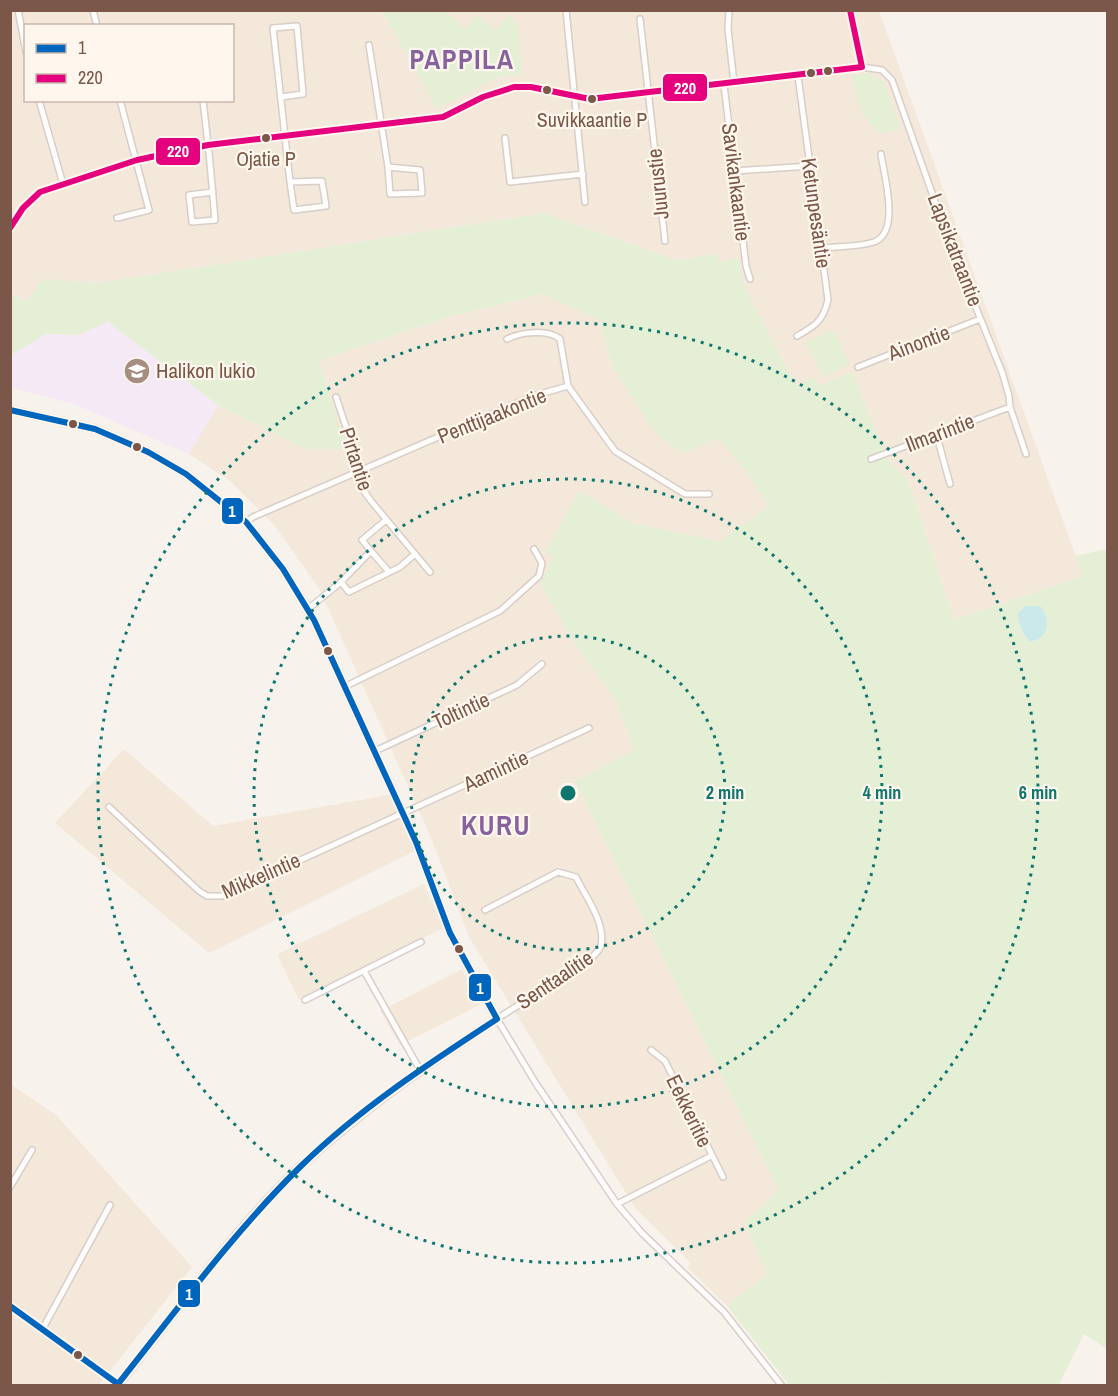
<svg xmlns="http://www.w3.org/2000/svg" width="1118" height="1396" font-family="'Archivo Narrow',sans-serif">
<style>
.residential{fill:#f4e8db;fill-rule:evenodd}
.education{fill:#f4e9f4}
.green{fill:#e5efd5}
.water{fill:#cbe9eb}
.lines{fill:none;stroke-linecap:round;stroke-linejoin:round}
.street-casing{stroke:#d7cec8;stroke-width:8}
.secondary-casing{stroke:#d8cec8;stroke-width:10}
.street{stroke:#fefdfc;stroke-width:5}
.secondary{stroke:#fefdfc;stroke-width:8}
.bus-1-casing{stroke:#fff7ee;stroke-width:10}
.bus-2-casing{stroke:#fff7ee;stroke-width:10}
.bus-1{stroke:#0065bd;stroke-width:6}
.bus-2{stroke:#e5007d;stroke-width:6}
.ring{fill:none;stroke:#0f766e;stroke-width:3;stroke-dasharray:3 6}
.bus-dot{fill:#7a5748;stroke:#fff7ee;stroke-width:2}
.labels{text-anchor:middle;stroke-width:4.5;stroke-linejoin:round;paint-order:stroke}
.bus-label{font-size:20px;fill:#7a5748;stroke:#fff7ee}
.street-label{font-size:21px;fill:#7a5748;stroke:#fff7ee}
.poi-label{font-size:21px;fill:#7a5748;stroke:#fff7ee;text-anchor:start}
.district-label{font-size:27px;font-weight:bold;letter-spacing:1.5px;fill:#87639e;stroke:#fff7ee}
.centre{fill:#0f766e;stroke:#fff7ee;stroke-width:3}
.ring-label{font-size:18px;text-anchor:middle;font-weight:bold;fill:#0f766e;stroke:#fff7ee;stroke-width:4.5;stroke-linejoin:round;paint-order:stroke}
.line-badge{stroke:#fff7ee;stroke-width:2}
.badge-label{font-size:16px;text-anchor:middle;font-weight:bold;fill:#fff}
</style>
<rect width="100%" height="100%" fill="#f8f2ec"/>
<path class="residential" d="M11 11H382L437 108 501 76 522 74 509 14 496 31 465 29 445 11H879L1083 576 954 620 908 481 888 460 852 372 819 386 796 385 744 286 719 263 717 254 676 260 544 213 98 283 42 279 27 302 11 293ZM26 26H232V100H26Z
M543 294 599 320 612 366 683 453 718 437 745 470 769 506 720 541 635 524 579 491 546 552 554 557 540 582 570 636 616 701 634 750 575 781 779 1191 744 1222 767 1274 727 1306 687 1267 691 1263 635 1208 469 937 432 840 320 590 275 526 230 481 189 454 218 405 305 449H347L319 361 448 317Z
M124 749 213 826 389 795 415 851 209 953 55 823Z
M424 884 443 928 299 1000 277 954Z
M462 969 481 1004 400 1045 380 1011Z
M10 1084 56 1115 192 1267 99 1385H11Z"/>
<path class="education" d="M108 322 218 405 189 454 74 404 11 388 10 355 46 334 78 335Z"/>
<path class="green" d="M382 11H445L465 29 475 15 496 30 509 14 518 26 522 75 501 76 437 109Z
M870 73 883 81 901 129 880 134C859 113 857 105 852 75Z
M544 213 676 260 718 254 719 263 739 258 744 286 796 385 815 377 819 386 852 372 888 460 908 481 954 620 1083 576 1075 556 1107 549V1349L1084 1334 1059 1385 889 1386 887 1383 877 1386 789 1385 727 1306 767 1274 744 1222 779 1191 575 781 634 750 616 701 570 636 540 582 554 557 545 553 579 491 635 524 720 541 769 506 745 470 718 438 683 453 655 433 612 366 599 320 542 294 448 317 319 361 347 449H305L218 405 108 322 78 335 46 334 11 355 10 293 27 302 42 279 98 283Z
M833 329 850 364 823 377 806 342Z"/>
<path class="water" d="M1026 606H1040C1051 618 1049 642 1029 641 1023 633 1018 623 1018 613Z"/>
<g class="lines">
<defs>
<path id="street" d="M18 10 26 52
M93 10 97 26
M566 10 585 202
M729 10 728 29 734 83
M850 10 862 67
M640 19 665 241
M369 45 388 167 420 170 422 193 390 194 388 167
M724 85 746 266 750 279
M281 97 303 94 297 26 273 28 290 182 322 181 326 206 294 210 290 182
M39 100 63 184
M203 100C208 140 212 180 215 220L192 222 189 195 213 192
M505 138 510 182 583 174
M734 171 810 166
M117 218 149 210 120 100
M10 229 23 208 40 192 137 160 208 145 443 117 483 97 514 87H531L590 99 862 67 882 70 892 80 949 241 1002 372 1009 396 1010 407 1026 454
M823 248C838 246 859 247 874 242 901 232 884 176 881 154
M797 336C815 326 823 321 828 300L798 76
M507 339C521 332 548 329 560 339L568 386
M858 367 980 319
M336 397 360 469 359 484 371 501 430 572
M936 433 950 484
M871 459 1010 407
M246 522 253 517 533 396 568 386 615 451 685 494H709
M371 551 389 572
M341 582 349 592 400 567 415 554
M308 609 341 582 371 551 362 540 386 520
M346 686 500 611 539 576 542 563 534 549
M375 751 517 685 542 664
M109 807 199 891 207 896H222L589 728
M485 910 558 872 576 877C585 896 606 923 601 945 598 963 515 1005 497 1019L535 1082 617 1204 642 1233 724 1312 782 1386
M364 971 420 1070
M305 1000 421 942
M651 1050 665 1061 723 1177
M10 1187 32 1150
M617 1204 711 1156
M10 1306 118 1384
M42 1330 110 1205"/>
<path id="secondary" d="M10 410 95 429 148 452 186 474 246 522 283 569 314 620 416 842 450 933 497 1019C428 1064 361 1110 301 1166 234 1229 175 1314 117 1386"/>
</defs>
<use href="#street" class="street-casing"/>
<use href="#secondary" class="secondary-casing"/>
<use href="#street" class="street"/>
<use href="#secondary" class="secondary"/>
<defs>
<path id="bus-1" d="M10 410 95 429 148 452 186 474 246 522 283 569 314 620 416 842 450 933 497 1019C428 1064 359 1109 300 1167 233 1233 177 1310 118 1384L10 1306"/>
<path id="bus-2" d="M10 228 23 208 40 192 137 160 208 145 443 117 483 97 514 87H531L590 99 862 67 850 10"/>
</defs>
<use href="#bus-1" class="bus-1-casing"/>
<use href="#bus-2" class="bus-2-casing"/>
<use href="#bus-1" class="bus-1"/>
<use href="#bus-2" class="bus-2"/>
</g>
<g class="ring">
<circle cx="568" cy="793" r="157"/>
<circle cx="568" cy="793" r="314"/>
<circle cx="568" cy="793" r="470"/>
</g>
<defs>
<symbol id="school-disc" viewBox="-11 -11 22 22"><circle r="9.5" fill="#a68d81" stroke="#fff7ee"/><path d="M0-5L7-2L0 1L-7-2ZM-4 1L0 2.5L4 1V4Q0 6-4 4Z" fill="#fff"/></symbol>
</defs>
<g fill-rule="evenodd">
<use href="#school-disc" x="122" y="356" width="30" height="30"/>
</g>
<g class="bus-dot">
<circle cx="828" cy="71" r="5"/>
<circle cx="811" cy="73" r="5"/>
<circle cx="547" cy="90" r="5"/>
<circle cx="592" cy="99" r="5"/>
<circle cx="266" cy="138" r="5"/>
<circle cx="73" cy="424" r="5"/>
<circle cx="137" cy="447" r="5"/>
<circle cx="328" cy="651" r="5"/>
<circle cx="459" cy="949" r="5"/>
<circle cx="78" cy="1355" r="5"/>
</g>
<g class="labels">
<g class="bus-label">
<text x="592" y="127">Suvikkaantie P</text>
<text x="266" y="166">Ojatie P</text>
</g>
<g class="street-label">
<text transform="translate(736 182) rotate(83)" y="7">Savikankaantie</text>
<text transform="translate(658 184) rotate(-96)" y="7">Juurustie</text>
<text transform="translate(816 213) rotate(82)" y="7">Ketunpesäntie</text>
<text transform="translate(955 250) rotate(69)" y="7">Lapsikatraantie</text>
<text transform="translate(919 343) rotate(-21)" y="7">Ainontie</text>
<text transform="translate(492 416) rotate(-22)" y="7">Penttijaakontie</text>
<text transform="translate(940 433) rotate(-21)" y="7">Ilmarintie</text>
<text transform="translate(356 459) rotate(72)" y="7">Pirtantie</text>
<text transform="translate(461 711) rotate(-25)" y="7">Toltintie</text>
<text transform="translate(496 771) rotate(-25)" y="7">Aamintie</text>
<text transform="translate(261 876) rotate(-24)" y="7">Mikkelintie</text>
<text transform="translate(555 980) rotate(-34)" y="7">Senttaalitie</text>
<text transform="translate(689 1111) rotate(64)" y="7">Eekkeritie</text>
</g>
<g class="poi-label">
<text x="156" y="378">Halikon lukio</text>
</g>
<g class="district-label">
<text x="462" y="69">PAPPILA</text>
<text x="496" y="835">KURU</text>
</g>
</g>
<circle cx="568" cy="793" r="9" class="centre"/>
<g class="ring-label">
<text x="725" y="799">2 min</text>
<text x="882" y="799">4 min</text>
<text x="1038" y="799">6 min</text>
</g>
<g class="line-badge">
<rect x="662" y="73" width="46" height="29" rx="6" fill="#e5007d"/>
<rect x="155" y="137" width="46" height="29" rx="6" fill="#e5007d"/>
<rect x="221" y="497" width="23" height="28" rx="6" fill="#0065bd"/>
<rect x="468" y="973" width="24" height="29" rx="6" fill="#0065bd"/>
<rect x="177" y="1279" width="24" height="29" rx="6" fill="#0065bd"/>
</g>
<g class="badge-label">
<text x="685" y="94">220</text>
<text x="178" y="157">220</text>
<text x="232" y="517">1</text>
<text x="480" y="994">1</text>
<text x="189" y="1300">1</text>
</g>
<rect width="1118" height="1396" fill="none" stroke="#7a5748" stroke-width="24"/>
<rect x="24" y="24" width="210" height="78" fill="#fff7ee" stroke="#cab7ac" stroke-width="1.5"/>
<rect x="36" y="44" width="30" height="9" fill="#0065bd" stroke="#cab7ac" stroke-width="1.5"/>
<text x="78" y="54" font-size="18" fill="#7a5748">1</text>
<rect x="36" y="74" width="30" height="9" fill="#e5007d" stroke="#cab7ac" stroke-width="1.5"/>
<text x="78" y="84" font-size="18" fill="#7a5748">220</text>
</svg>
